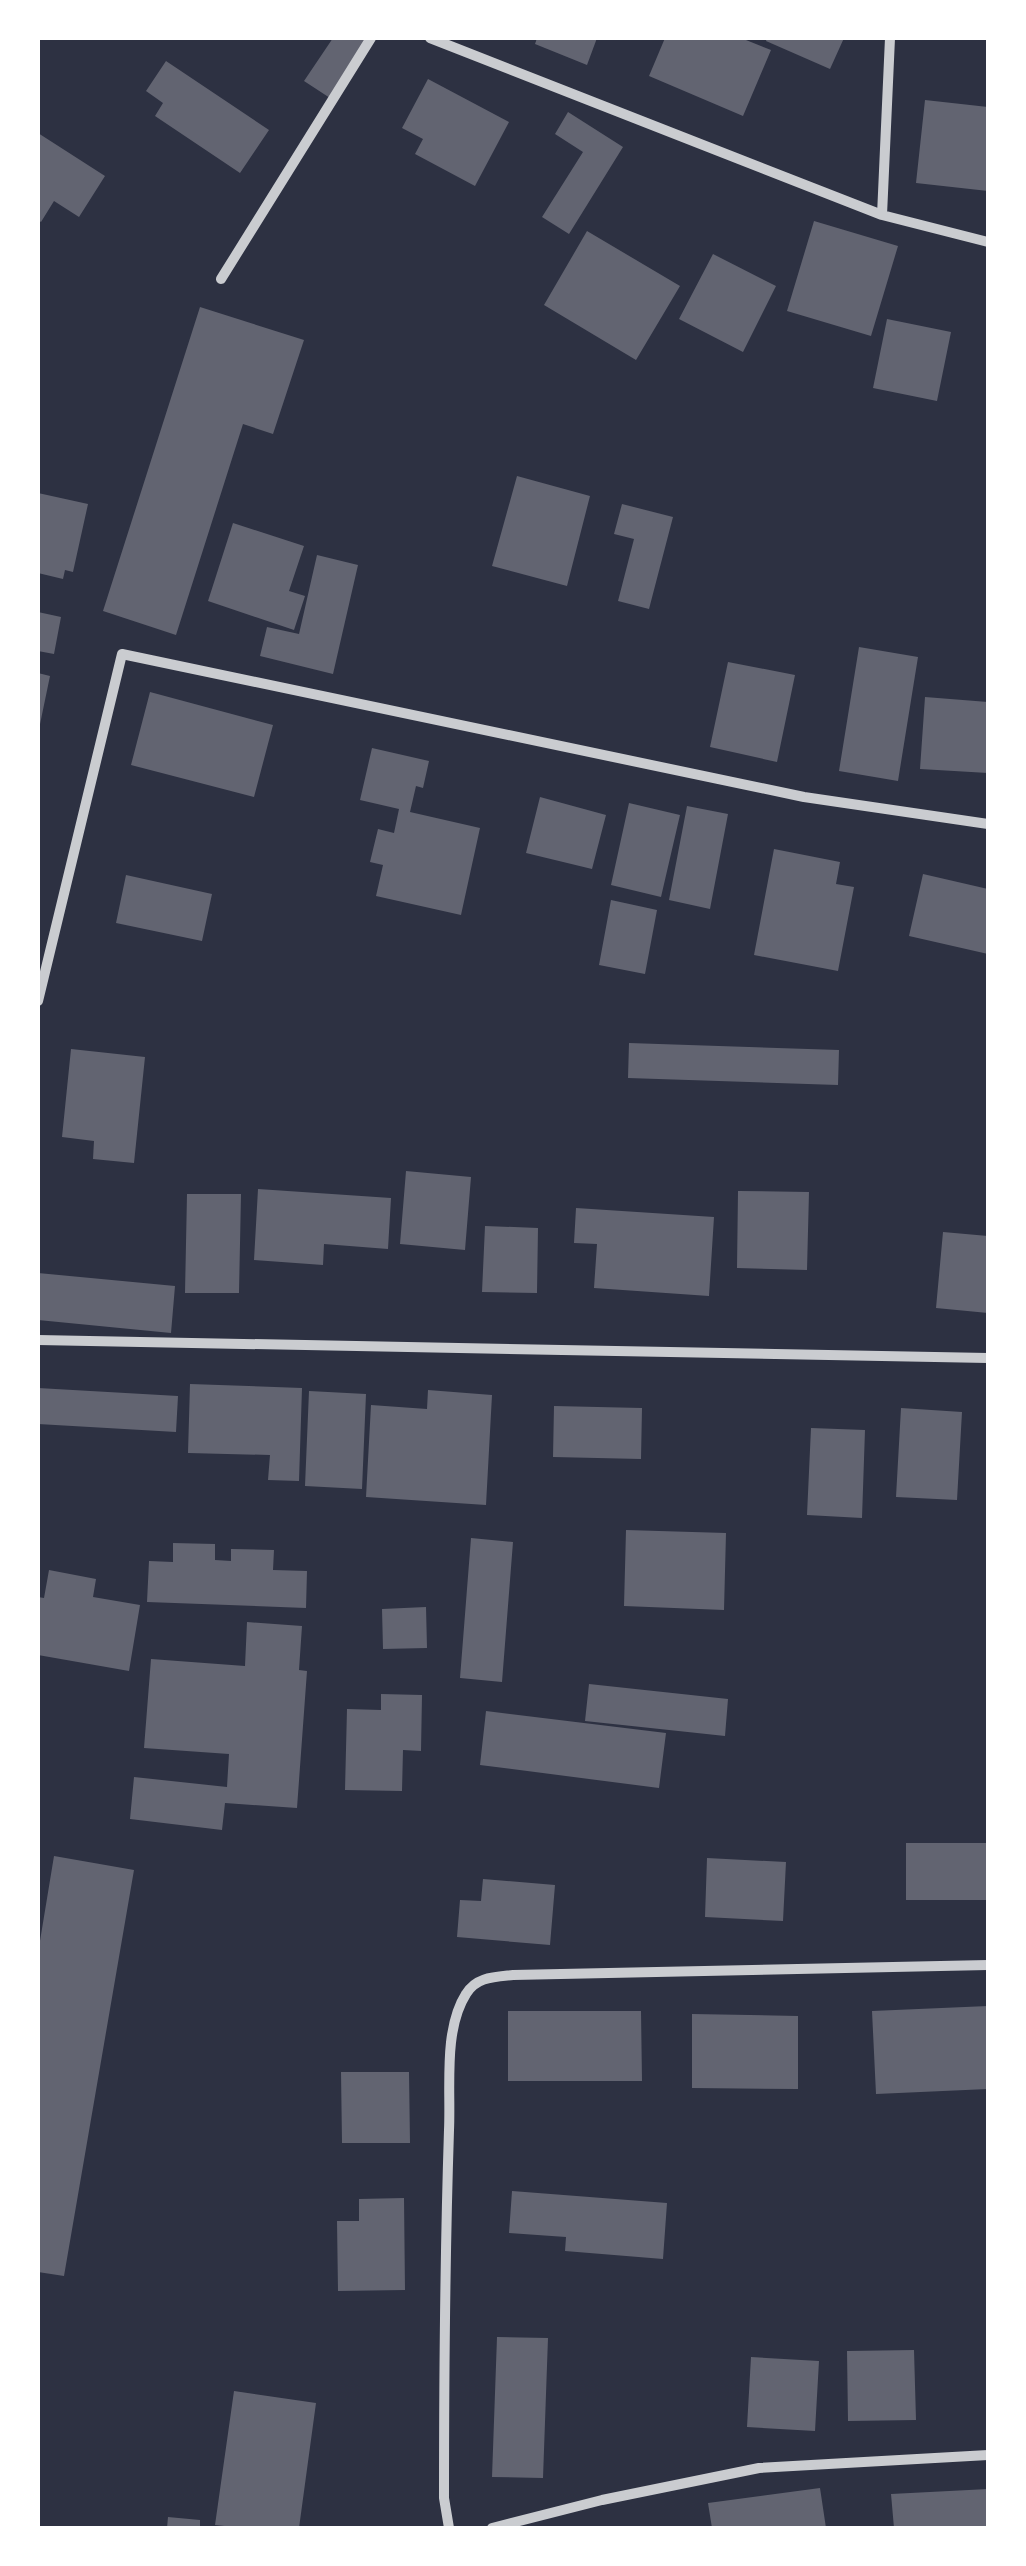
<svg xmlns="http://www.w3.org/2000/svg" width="1026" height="2566" font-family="'PT Sans',sans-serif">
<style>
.building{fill:#626471}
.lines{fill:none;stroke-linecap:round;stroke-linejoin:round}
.minor{stroke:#caccd0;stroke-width:10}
</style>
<rect width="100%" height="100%" fill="#2d3142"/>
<path class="building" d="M333 38H370L330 98 304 81Z
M537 38H597L587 65 535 44Z
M665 38H741L771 50 743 116 649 76Z
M767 38H844L830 69 766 41Z
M166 61 269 130 240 173 155 116 163 103 146 91Z
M428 79 509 122 475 186 415 154 423 139 402 128Z
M925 100 988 107V191L916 183Z
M568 112 623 147 569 234 542 217 583 152 555 134Z
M38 133 105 176 79 217 54 201 41 222 38 220Z
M814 221 898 246 871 336 787 311Z
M587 231 680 286 636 360 544 305Z
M713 254 776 286 743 352 679 319Z
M200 307 304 340 273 434 243 424 176 635 103 611Z
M887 319 951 332 937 401 873 388Z
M517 476 590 496 567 586 492 566Z
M38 493 88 504 73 572 65 570 63 579 38 573Z
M622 504 673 517 649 609 618 601 634 539 614 534Z
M233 523 304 546 289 591 305 596 294 630 208 601Z
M317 555 358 565 333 674 260 656 267 627 299 634Z
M38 612 61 617 54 654 38 651Z
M859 647 918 657 898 781 839 771Z
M728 662 795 675 777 762 710 747Z
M38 673 50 676 39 729H38Z
M150 692 273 725 254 797 131 765Z
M925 697 988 702V773L920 769Z
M372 748 429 761 423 788 416 786 410 812 480 828 461 915 376 896 383 865 370 862 378 829 394 833 399 809 360 800Z
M540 797 606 815 592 869 526 853Z
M629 803 680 815 661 897 611 885Z
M687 806 728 814 710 909 669 900Z
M774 849 840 862 836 884 854 887 838 971 754 955Z
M923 874 988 889V954L909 936Z
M126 875 212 894 202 941 116 923Z
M611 900 657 910 645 974 599 965Z
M629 1043 839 1050 838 1085 628 1078Z
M71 1049 145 1057 134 1163 93 1159 94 1141 62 1137Z
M406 1171 471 1177 465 1250 400 1244Z
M258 1189 391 1198 388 1249 324 1244 323 1265 254 1260Z
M738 1191 809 1192 807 1270 737 1268Z
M187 1194H241L239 1293H185Z
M576 1208 714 1217 709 1296 594 1288 597 1244 574 1243Z
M485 1226 538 1228 537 1293 482 1292Z
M943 1232 988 1236V1313L936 1308Z
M38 1273 175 1286 171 1333 38 1320Z
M190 1384 302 1388 299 1481 268 1480 270 1455 188 1453Z
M38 1388 178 1396 176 1432 38 1424Z
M428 1390 492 1395 486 1505 366 1497 371 1405 427 1409Z
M309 1391 366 1394 362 1489 305 1486Z
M554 1406 642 1408 641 1459 553 1457Z
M901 1408 962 1412 957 1500 896 1497Z
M811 1428 865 1430 862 1518 807 1515Z
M626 1530 726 1533 724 1610 624 1606Z
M471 1538 513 1542 502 1682 460 1678Z
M173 1543 215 1544V1560L231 1561V1549L274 1550 273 1570 307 1571 306 1608 147 1602 149 1561 173 1562Z
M49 1570 96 1579 93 1597 140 1605 129 1671 38 1655V1597L44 1598Z
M426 1607 427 1648 383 1649 382 1609Z
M247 1622 302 1626 299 1670 307 1671 297 1808 225 1803 222 1830 130 1819 134 1777 227 1787 229 1754 144 1748 151 1659 245 1666Z
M589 1684 728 1699 725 1736 585 1721Z
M381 1694 422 1695 421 1751 403 1750 402 1791 345 1790 347 1709 381 1710Z
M486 1711 666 1733 659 1788 480 1765Z
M906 1843H988V1900H906Z
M54 1856 134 1870 64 2276 38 2272V1953Z
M707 1858 786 1862 783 1921 705 1917Z
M483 1879 555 1885 550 1945 457 1937 460 1900 481 1901Z
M988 2006V2089L876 2094 872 2011Z
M508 2011H641L642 2081H508Z
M692 2014 798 2016V2089L692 2088Z
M341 2072H409L410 2143H342Z
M512 2191 667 2203 663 2259 565 2251 566 2237 509 2233Z
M404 2198 405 2290 338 2291 337 2221H359V2199Z
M497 2337 548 2338 543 2478 492 2477Z
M914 2350 916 2420 848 2421 847 2351Z
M751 2357 819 2361 815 2431 747 2427Z
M234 2391 316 2403 299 2528H243L215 2525Z
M820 2488 826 2528H712L708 2503Z
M988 2489V2528H894L891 2494Z
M168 2517 200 2520V2528H167Z"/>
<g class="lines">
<path class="minor" d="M430 38 882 215 988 242
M882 215 890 38
M221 279 371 38
M38 1001 122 654 804 797 988 824
M38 1340 988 1358
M449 2528 444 2498C444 2375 445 2253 449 2130 451 2089 443 2030 466 1994 476 1977 494 1977 513 1975L988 1965
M492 2528 602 2500 759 2468 988 2455"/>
</g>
<rect width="1026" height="2566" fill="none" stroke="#ffffff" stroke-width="80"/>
</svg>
